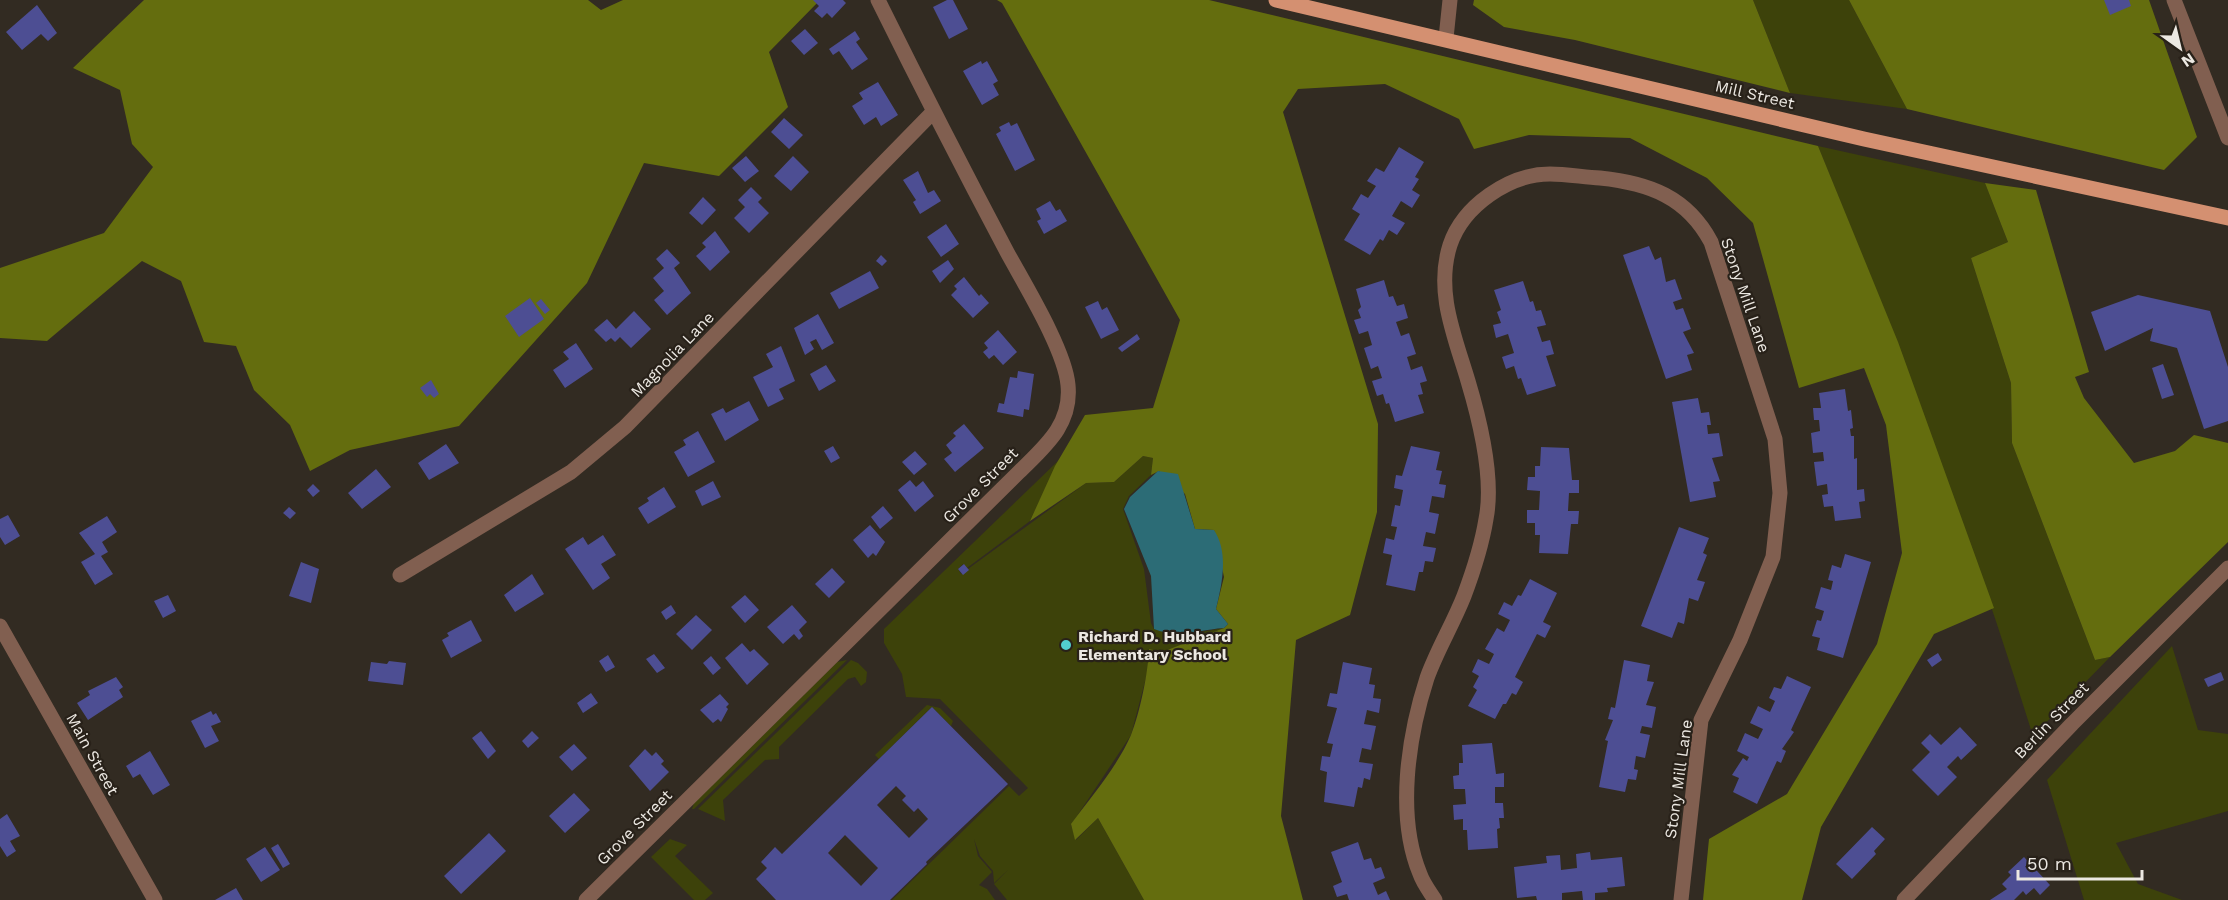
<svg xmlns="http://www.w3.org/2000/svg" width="2228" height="900" font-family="'Work Sans',sans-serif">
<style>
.green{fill:#3d420a}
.forest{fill:#646d0e}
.water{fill:#2c6c76}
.building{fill:#4d4e93;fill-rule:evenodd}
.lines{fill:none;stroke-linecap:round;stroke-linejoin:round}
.minor{stroke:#815f50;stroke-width:15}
.major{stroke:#d49071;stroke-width:15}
.poi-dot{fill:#52cdcd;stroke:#282119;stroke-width:2}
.labels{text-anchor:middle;stroke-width:4.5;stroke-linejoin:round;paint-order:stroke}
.street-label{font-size:16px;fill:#ece8e2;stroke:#282119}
.poi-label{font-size:16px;font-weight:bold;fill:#ece8e2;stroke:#282119;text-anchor:start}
</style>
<rect width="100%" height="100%" fill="#322b22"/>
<path class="green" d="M1753 0H1849L1907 109 1790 93Z
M1818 146 1985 183 2008 242 1971 258 2011 383 2012 443 2095 660 2110 657 2033 736C1971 536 1897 341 1818 146Z
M1143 456 1153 458 1151 475 1129 496 1123 509 1144 569 1151 623 1154 629 1179 636 1224 628 1162 652 1149 649V666L1131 735 1071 825 1076 840 1098 818 1144 900H1007L994 884 1008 870 994 883 993 871 980 856 974 839 978 856 992 872 979 885 987 889 995 900H892L1009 786 1019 796 1028 788 940 699 906 697 902 674 884 643V629L1059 460 1030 521 967 568 963 564 958 569 961 574 1086 483 1114 482Z
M2172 646 2198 730 2228 734V811L2116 843 2138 884 2182 900H2084L2047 780Z
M847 660 694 809H692L694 803 837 662Z
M851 660 858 663 867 672 866 682 861 686 855 677 848 679 779 747V759L765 760 723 800 725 821 698 809Z
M927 705 940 708 953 721 951 726 932 707 879 759 875 755Z
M670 839 687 845 675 856 713 893 705 900H694L651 857Z"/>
<path class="forest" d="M144 0H588L601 10 623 0H820L769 52 788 107 719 176 644 163 587 283 459 426 350 450 310 471 290 425 254 390 236 346 204 342 181 281 142 261 47 341 0 338V268L104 233 153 167 132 144 120 90 73 68Z
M997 0H1209L1818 146 1898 342 1994 608 1934 634 1821 827 1802 900H1703L1709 839 1787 794 1877 644 1902 553 1886 425 1864 368 1799 388 1753 223 1707 178 1630 138 1529 135 1474 149 1459 119 1385 84 1298 89 1283 112 1378 424 1377 512 1350 615 1296 640 1281 816 1303 900H1144L1098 818 1075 840 1071 824C1091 797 1117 767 1131 735 1140 712 1148 674 1149 649L1162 652 1224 628 1228 624 1216 609 1224 577 1214 530 1195 529 1185 494 1159 471 1151 475 1153 458 1143 456 1114 482 1086 483 1030 521 1055 466 1085 415 1153 408 1180 320 1002 3Z
M1474 0H1753L1790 93 1575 40 1504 27 1473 5Z
M1849 0H2149L2197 137 2164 170 1907 109Z
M1985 183 2036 190 2089 372 2075 377 2084 398 2134 463 2175 451 2194 435 2228 443V542L2110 657 2095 660 2012 443 2011 383 1971 258 2008 242Z"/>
<path class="water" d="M1158 471 1178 474 1195 529 1214 530C1229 553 1222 584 1216 609L1228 624 1224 628C1197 630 1180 639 1154 629L1151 576 1124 509 1130 497Z"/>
<path class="building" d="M813 0H843L846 3 832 18 827 13 822 18 814 11 819 6Z
M947 0H953L968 29 949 39 933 7Z
M2104 0H2129L2131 6 2110 15Z
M37 5 57 33 48 41 41 34 22 50 6 32Z
M805 29 818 43 804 55 791 41Z
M855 31 860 39 856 42 868 59 852 70 839 51 833 55 829 49Z
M981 61 982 64 987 61 998 81 993 84 999 95 982 105 963 71Z
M878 82 898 115 881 126 876 117 864 125 852 106 863 99 859 93Z
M784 118 803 135 789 149 771 132Z
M1009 122 1011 126 1017 123 1035 160 1015 171 996 134 1001 131 999 127Z
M1399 147 1424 162 1415 177 1419 179 1412 190 1420 195 1412 208 1401 201 1392 216 1405 223 1397 235 1389 230 1383 241 1380 239 1370 255 1344 240 1360 214 1352 209 1361 194 1368 198 1376 186 1367 181 1376 168 1384 172Z
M746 156 759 171 745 182 732 168Z
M793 156 809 172 791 191 774 176Z
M918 171 928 193 934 190 941 201 920 214 913 202 916 200 903 180Z
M751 187 762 198 758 202 769 213 749 233 734 218 745 207 738 200Z
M703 197 716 210 702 225 689 213Z
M1050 201 1056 211 1060 209 1067 221 1044 234 1037 221 1041 219 1036 209Z
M946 224 959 244 941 257 927 237Z
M715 231 730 252 710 271 696 256 706 247 702 243Z
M1649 246 1655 260 1661 257 1666 282 1675 279 1682 299 1673 302 1676 310 1683 308 1691 329 1683 332 1694 353 1687 355 1692 370 1666 379 1623 255Z
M667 249 680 263 674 268 691 293 667 315 654 300 664 291 653 278 664 268 656 259Z
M881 255 887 261 882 266 876 261Z
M948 260 954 269 940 283 932 271Z
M870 271 879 288 839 309 830 293Z
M964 277 979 296 981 294 989 303 973 318 951 295 957 289 954 286Z
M1384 280 1389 297 1393 296 1397 306 1404 304 1408 318 1396 322 1401 336 1409 333 1416 354 1407 357 1411 370 1422 366 1427 381 1420 383 1423 394 1418 395 1424 413 1395 422 1389 403 1386 404 1383 394 1377 396 1372 381 1382 378 1378 366 1371 369 1364 348 1372 345 1368 331 1359 334 1354 320 1361 318 1358 310 1361 307 1356 289Z
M1523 281 1530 302 1533 301 1536 311 1541 310 1546 325 1537 327 1542 342 1550 340 1554 354 1546 356 1556 386 1527 395 1521 378 1518 379 1514 366 1506 369 1502 357 1514 353 1508 334 1496 338 1493 325 1501 323 1497 312 1501 310 1494 290Z
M2138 295 2210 311 2228 367V421L2204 429 2177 348 2150 341 2153 328 2105 351 2091 312Z
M530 298 544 319 519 337 505 316Z
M541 299 550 310 545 314 536 303Z
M1098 301 1102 310 1107 307 1119 330 1101 339 1085 307Z
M634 311 651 329 631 348 620 337 615 342 611 338 606 342 594 330 607 319 616 329Z
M818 314 834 343 822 350 816 339 810 342 814 349 805 355 794 328Z
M998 330 1017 352 1003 365 994 355 989 359 983 352 988 348 984 343Z
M1137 334 1140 339 1122 352 1118 348Z
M576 343 593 369 565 388 553 370 569 359 563 352Z
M781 346 795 381 779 389 784 399 768 407 753 377 773 367 766 354Z
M2163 364 2174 395 2162 399 2152 368Z
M826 365 836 381 819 391 810 374Z
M1018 371 1034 374 1029 410 1024 409 1023 417 997 412 999 403 1004 404 1010 377 1017 378Z
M431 380 439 394 434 398 430 394 427 397 420 388Z
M1845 389 1848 411 1851 410 1853 428 1850 429 1851 436H1854V459L1857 458V490L1864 489 1865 501 1859 502 1861 518 1835 521 1833 506 1824 507 1822 495 1828 494 1827 484 1817 486 1814 462 1824 461 1823 452 1813 453 1811 433 1820 431 1819 420H1814L1813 408H1821L1819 393Z
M1698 398 1701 413 1709 412 1711 425H1707L1708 434 1719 433 1723 456 1712 458 1720 481 1713 482 1716 497 1690 502 1672 402Z
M749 401 759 420 725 441 711 414 723 408 726 413Z
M964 424 984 448 955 472 944 459 952 453 946 445 956 436 953 433Z
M698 431 715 462 688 477 674 452 686 445 683 440Z
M446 444 459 463 429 480 418 463Z
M833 446 840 458 831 463 824 451Z
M1411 446 1440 452 1436 470 1442 471 1439 484 1446 485 1444 498 1432 496 1429 512 1439 514 1435 534 1426 532 1423 546 1436 548 1433 562 1425 561 1423 572H1419L1415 591 1386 585 1392 555 1383 553 1386 538 1394 540 1397 527 1391 526 1395 505 1400 506 1403 490 1394 488 1396 475 1402 476Z
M1541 447 1569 448 1572 480H1579V493H1569L1568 511H1579L1578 524H1571L1568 554 1539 553 1540 535H1535V523H1527V510H1539L1540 491 1527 490 1528 477H1535V466H1540Z
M915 451 927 464 914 475 902 462Z
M376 469 391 487 362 509 348 493Z
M910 480 916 487 923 481 934 496 915 512 898 490Z
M713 481 721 497 702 506 695 491Z
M313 484 320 491 313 497 307 490Z
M664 487 676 507 648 524 638 508 649 501 647 498Z
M883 506 893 518 880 529 871 517Z
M289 507 296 513 290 519 283 513Z
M8 515 20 536 5 545 0 537V519Z
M107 516 117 532 102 542 108 552 101 556 113 574 95 585 81 562 95 554 79 533Z
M870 525 885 542 876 556 873 553 868 558 853 540Z
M1679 527 1709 538 1703 553 1707 555 1697 580 1705 582 1698 601 1689 598 1684 624 1678 622 1672 638 1641 626Z
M603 535 616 555 601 564 610 578 593 590 565 549 583 537 588 545Z
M1845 554 1871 562 1843 658 1817 650 1820 638 1812 636 1817 620 1821 621 1824 611 1815 608 1821 587 1831 590 1833 581 1828 580 1832 565 1841 568Z
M301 562 319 569 311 603 289 596Z
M964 564 969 570 963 575 958 569Z
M832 568 845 582 829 598 815 584Z
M532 574 544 594 515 612 504 595Z
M1530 579 1557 593 1543 622 1551 626 1545 638 1537 634 1515 677 1523 682 1516 695 1512 693 1506 704H1503L1495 719 1468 706 1477 690 1473 687 1479 676 1472 672 1478 659 1489 664 1494 654 1485 649 1497 628 1504 632 1510 620 1498 614 1504 602 1512 606 1518 595 1521 596Z
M168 595 176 611 163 618 154 601Z
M745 595 759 610 745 623 731 607Z
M671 605 676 613 666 620 661 612Z
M792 605 807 622 799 630 803 636 799 640 794 634 783 644 767 627Z
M696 615 712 630 692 650 676 634Z
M471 620 482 641 451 658 442 640 449 636 447 633Z
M742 643 750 652 754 649 769 664 747 685 725 658Z
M1938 653 1942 660 1932 667 1927 660Z
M654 654 665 668 657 673 646 659Z
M608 655 615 667 606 672 599 661Z
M711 656 721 668 713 675 703 663Z
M1624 660 1650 665 1647 681 1654 682 1646 705 1656 707 1652 728 1642 726 1640 733 1650 735 1645 758 1636 756 1634 769 1638 770 1636 780 1628 779 1625 792 1599 787 1608 741 1605 740 1613 720 1608 719 1611 707 1615 708Z
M389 661 406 663 403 685 368 681 371 662 387 664Z
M1343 662 1372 668 1369 684 1375 685 1373 698 1381 699 1379 713 1367 710 1364 724 1376 726 1371 750 1362 748 1359 762 1373 764 1370 780 1364 778 1362 788 1358 787 1354 807 1324 802 1327 772 1320 770 1322 756 1330 757 1333 744 1327 743 1337 708 1327 706 1330 693 1337 694Z
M2221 672 2224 680 2208 687 2204 679Z
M1787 676 1811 687 1791 730 1794 732 1782 749 1786 751 1781 763 1777 761 1757 804 1733 792 1739 778 1732 775 1743 758 1747 761 1749 757 1737 751 1745 733 1758 739 1763 729 1750 723 1758 706 1770 712 1775 701 1769 698 1774 687 1781 689Z
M116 677 123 687 119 690 123 697 88 720 77 703 90 695 88 691Z
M591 693 598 703 583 713 577 703Z
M720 694 729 704 726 707 728 709 721 722 718 719 713 723 700 710Z
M932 707 1008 784 926 862 927 864 890 900H776L756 879 767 868 761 862 775 847 782 854ZM896 786 906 796 902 800 914 812 918 808 928 819 909 838 877 805ZM845 835 878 868 861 886 828 853Z
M211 711 213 715 216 713 221 722 211 726 219 741 205 748 191 721Z
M1960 727 1977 745 1961 760 1958 756 1947 767 1957 777 1938 796 1912 770 1930 752 1921 743 1930 734 1941 745Z
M481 731 496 751 488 759 472 738Z
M532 731 539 738 528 748 522 741Z
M1492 743 1496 774 1504 773V787H1495V803H1503L1504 818H1499L1500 828 1497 829 1498 848 1468 850 1467 830H1463V819L1454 820 1453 805 1466 804 1465 789H1454L1453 776 1459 775V763H1463L1462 745Z
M574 744 587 758 572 771 559 757Z
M645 749 652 756 656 752 664 761 661 764 669 772 650 791 629 766Z
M150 751 170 785 153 795 140 774 133 778 126 766Z
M574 793 590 810 565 833 549 816Z
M7 814 20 836 10 841 16 851 7 857 0 846V819Z
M1872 827 1885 839 1874 851 1876 854 1852 879 1836 864Z
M489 833 506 851 461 894 444 876Z
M1358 842 1364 860 1371 858 1375 869 1381 867 1385 878 1373 883 1378 895 1386 891 1390 900H1349L1347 894 1337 897 1333 886 1342 882 1331 852Z
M278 844 290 864 283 868 271 848Z
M265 847 280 870 261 882 246 859Z
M1590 852 1591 860 1622 857 1625 886 1607 888 1608 892 1595 893V900H1583L1582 891 1562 893V900H1537L1536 896 1517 898 1514 867 1547 863 1546 856 1560 855 1561 870 1577 868 1576 854Z
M2024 857 2050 885 2040 895 2034 888 2026 895 2023 891 2014 900H1990L2007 889 2002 884 2011 875 2008 872Z
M236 888 243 900H215Z"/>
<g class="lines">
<path class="minor" d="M2174 0 2228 138
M1446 38 1450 0
M400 575 571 472 625 427 933 112
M0 626 155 900
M586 900 1019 472C1044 447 1072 425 1068 385 1065 350 1025 285 1007 252 963 169 920 85 878 0
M1435 900C1430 892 1423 883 1420 874 1396 816 1408 737 1427 678 1437 650 1453 624 1464 596 1473 572 1482 544 1486 519 1494 479 1480 421 1468 381 1455 337 1435 292 1450 245 1463 206 1509 174 1550 174 1566 174 1583 177 1600 178 1649 183 1687 197 1711 242L1775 439 1780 493 1773 557 1740 640 1701 720 1681 900
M1904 900 2072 724 2228 568"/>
<path class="major" d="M1276 0 1864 139 2228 218"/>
</g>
<circle class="poi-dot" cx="1066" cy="645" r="6"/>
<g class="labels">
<g class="street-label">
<text transform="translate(1755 94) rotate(13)" y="6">Mill Street</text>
<text transform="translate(1746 295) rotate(71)" y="6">Stony Mill Lane</text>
<text transform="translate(672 354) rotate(-46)" y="6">Magnolia Lane</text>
<text transform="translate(980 485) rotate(-45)" y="6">Grove Street</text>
<text transform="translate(2051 720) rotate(-46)" y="6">Berlin Street</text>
<text transform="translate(93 754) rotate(61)" y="6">Main Street</text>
<text transform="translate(1678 779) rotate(-82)" y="6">Stony Mill Lane</text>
<text transform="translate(634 827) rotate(-45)" y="6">Grove Street</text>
</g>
<g class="poi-label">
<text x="1078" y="642">Richard D. Hubbard<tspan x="1078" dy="18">Elementary School</tspan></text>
</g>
</g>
<g transform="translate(2180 48) rotate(146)" stroke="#282119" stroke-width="4.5" paint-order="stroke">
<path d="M0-4.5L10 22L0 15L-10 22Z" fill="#ece8e2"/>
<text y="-9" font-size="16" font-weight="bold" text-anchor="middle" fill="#ece8e2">N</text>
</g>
<path d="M2018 870v9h124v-9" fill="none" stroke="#ece8e2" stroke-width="3"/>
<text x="2027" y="870" font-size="18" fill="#ece8e2" stroke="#282119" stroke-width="4.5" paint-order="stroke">50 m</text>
</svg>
